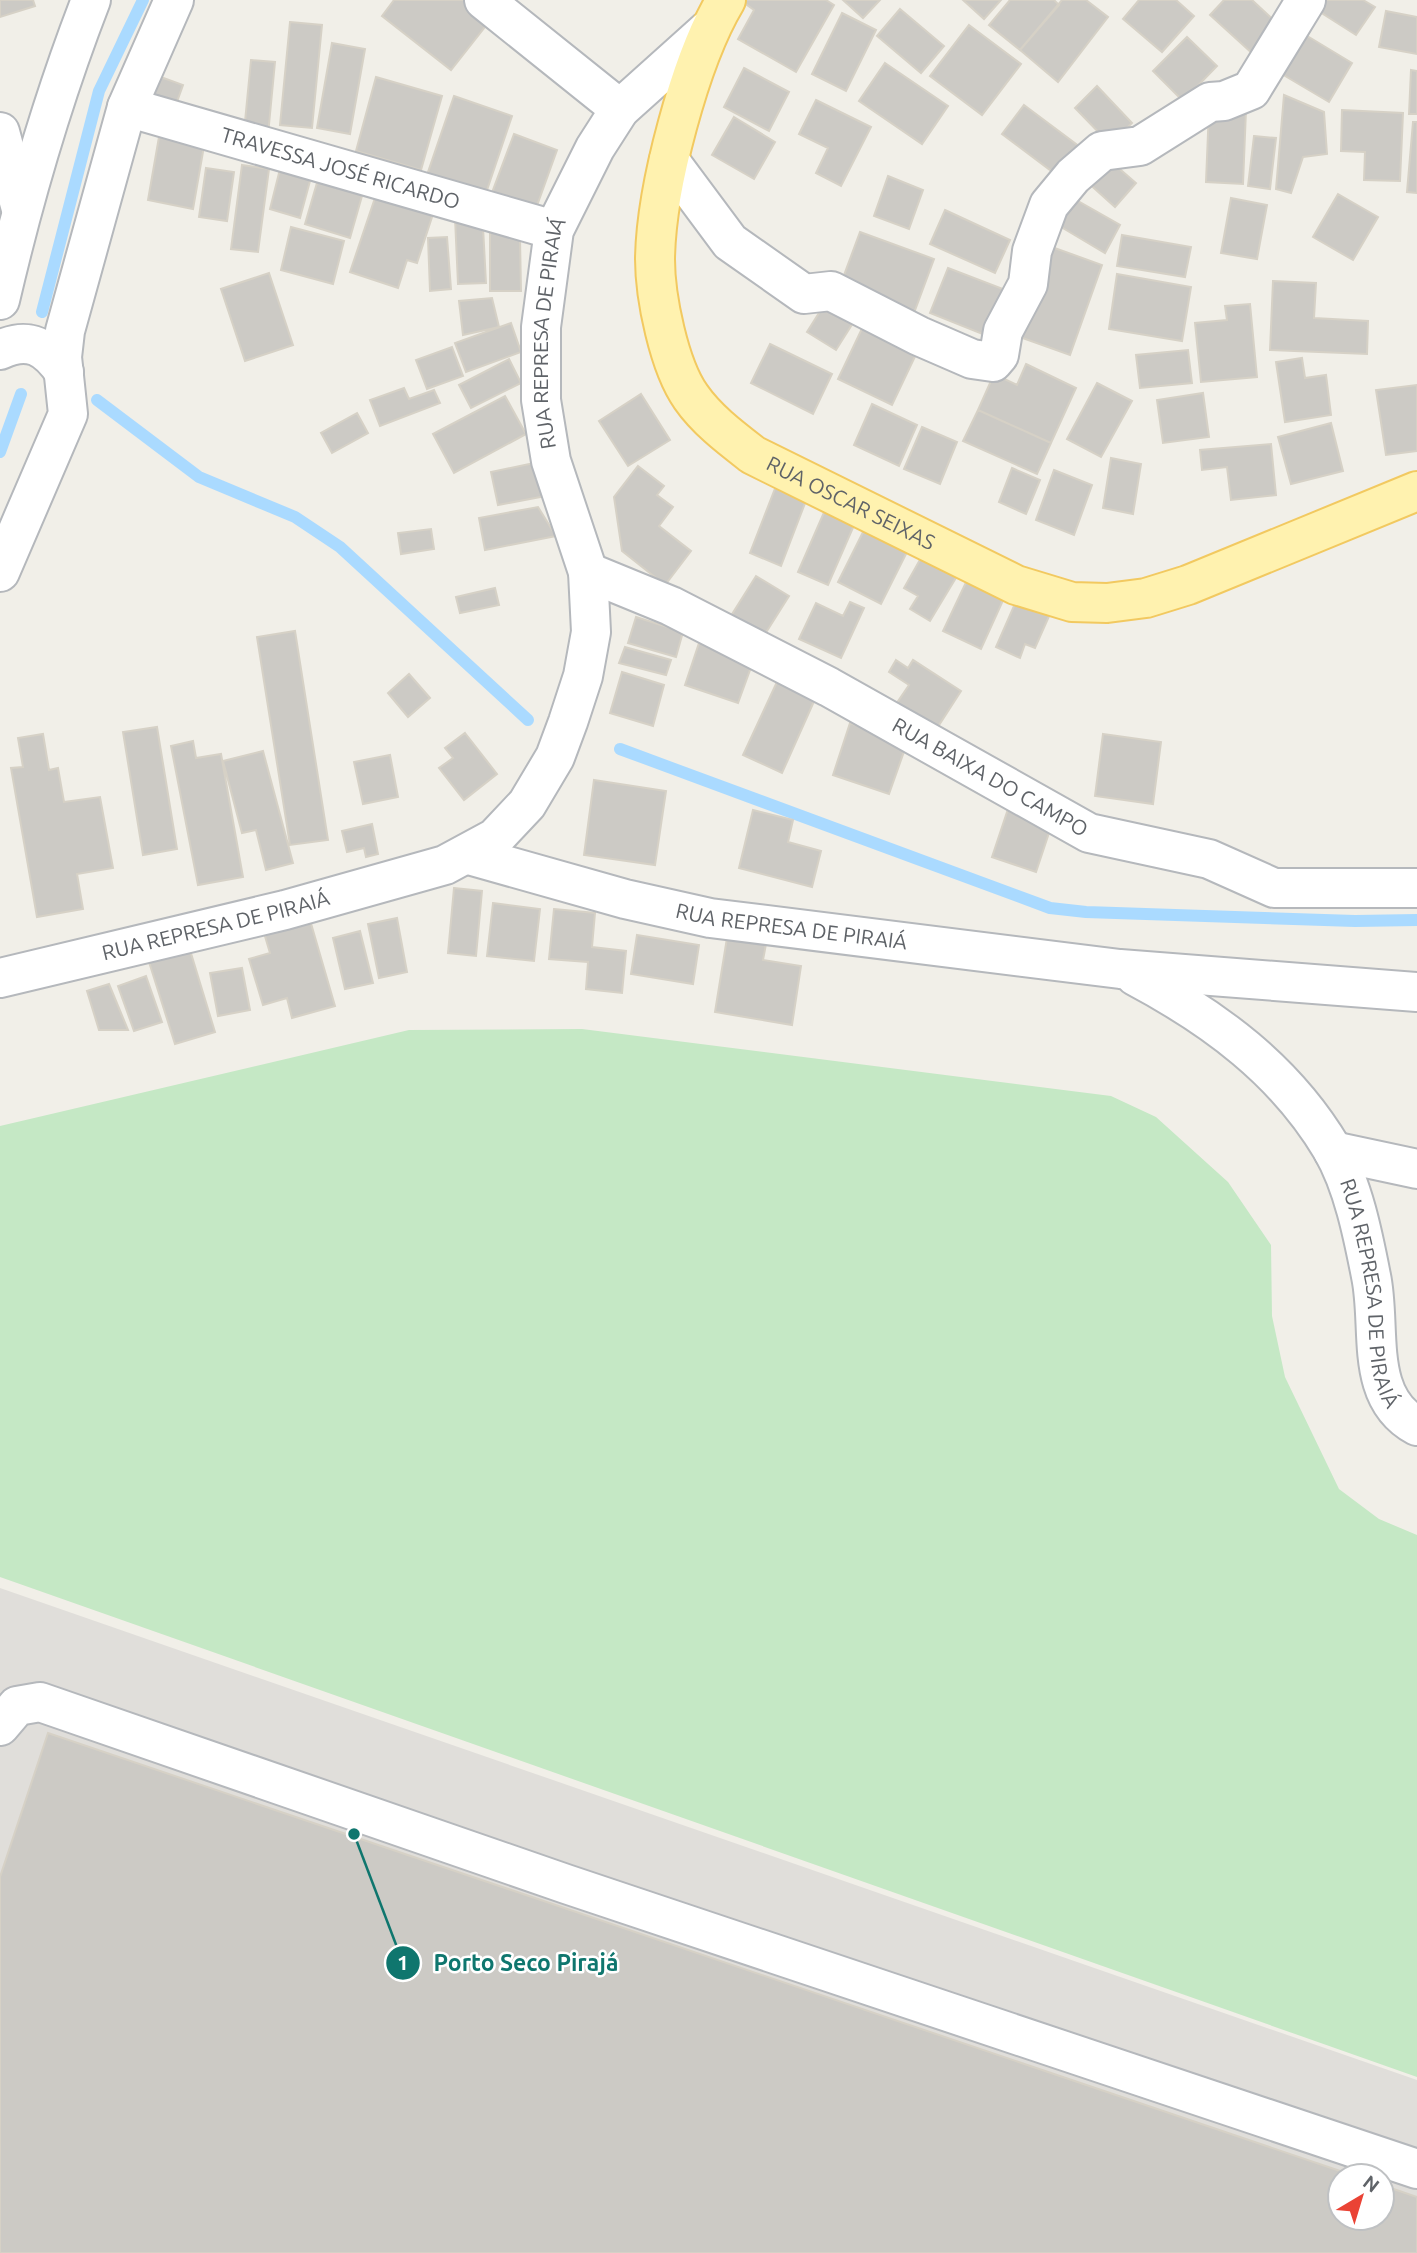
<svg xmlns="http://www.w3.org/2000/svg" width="1417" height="2253" font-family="Ubuntu,sans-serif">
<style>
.industrial{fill:#e0deda;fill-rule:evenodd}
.green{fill:#c5e8c5}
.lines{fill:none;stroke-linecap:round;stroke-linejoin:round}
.stream{stroke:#aadaff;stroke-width:12}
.building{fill:#cccac5;stroke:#d6d1c6;stroke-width:2}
.minor-casing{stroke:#b5b8bc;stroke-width:42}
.major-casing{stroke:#f2c960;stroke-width:42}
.minor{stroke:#fff;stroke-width:38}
.major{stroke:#fff2af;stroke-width:38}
.labels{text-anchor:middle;stroke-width:5;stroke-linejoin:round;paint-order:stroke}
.street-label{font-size:21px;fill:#5f6368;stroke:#fff}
.leader{fill:none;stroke:#0f766e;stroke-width:2.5}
.callout-dot{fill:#0f766e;stroke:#fff;stroke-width:2.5}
.mark-label{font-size:21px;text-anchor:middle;font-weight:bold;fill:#fff}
.callout-label{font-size:23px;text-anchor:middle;font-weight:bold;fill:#0f766e;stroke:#fff;stroke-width:5;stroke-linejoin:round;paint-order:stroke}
</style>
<rect width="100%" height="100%" fill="#f1efe8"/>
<path class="industrial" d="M0 1588 1417 2080V2253H0ZM1340 2176H1382V2218H1340Z"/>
<path class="green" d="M582 1029 1111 1096 1156 1117 1228 1182 1271 1245 1272 1316 1285 1377 1339 1489 1379 1519 1417 1535V2077L0 1577V1126L409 1030Z"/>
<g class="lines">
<path class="stream" d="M42 312 99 91 143 0
M97 400 199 477 295 517 340 547 528 720
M0 452 21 394
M620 749 1050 908 1086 912 1355 921 1417 920"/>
</g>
<path class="building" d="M0 0H33L35 6 0 17Z
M394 0H480L496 13 451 70 382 16Z
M740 0H826L834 5 796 72 738 39 754 10Z
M843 0H880L863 18Z
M963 0H1001L984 19Z
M1010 0H1054L1059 5 1020 50 989 25Z
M1062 0H1086L1108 17 1058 82 1020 50Z
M1139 0H1176L1194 16 1162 52 1123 19Z
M1224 0H1252L1279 25 1253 54 1210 15Z
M1313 0H1363L1375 7 1356 35 1309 5Z
M900 9 944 46 921 73 877 36Z
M1386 11 1417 17V54L1379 47Z
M842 13 876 30 846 91 812 74Z
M290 22 322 25 312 128 280 125Z
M969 25 1021 64 982 115 930 76Z
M1299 31 1352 63 1329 102 1275 70Z
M1187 37 1217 66 1183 101 1153 71Z
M332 43 365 49 350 134 317 128Z
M251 60 275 62 268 135 244 132Z
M885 63 948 106 922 144 859 101Z
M744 68 789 92 769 131 724 107Z
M1411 70 1417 71V114H1409Z
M158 76 183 85 174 110 149 101Z
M376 77 442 96 421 170 356 151Z
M1097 86 1132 123 1110 144 1075 108Z
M1284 95 1324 112 1327 154 1303 157 1291 193 1276 189Z
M454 96 512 116 484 199 426 178Z
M816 100 871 127 841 186 816 173 828 148 799 134Z
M1024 105 1080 147 1058 176 1002 134Z
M1209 109 1246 110 1243 184 1206 182Z
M1342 110 1403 113 1400 181 1364 180 1365 152 1341 151Z
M734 117 775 142 754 179 712 155Z
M1413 122H1417V193L1407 192Z
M514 134 557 150 534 214 490 198Z
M1254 136 1276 138 1270 189 1248 186Z
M159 137 204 146 193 209 148 200Z
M1107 158 1136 183 1115 207 1086 181Z
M282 161 313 170 300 218 270 209Z
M242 165 269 169 258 252 231 249Z
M206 168 234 172 227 221 199 217Z
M321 169 366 182 350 238 305 224Z
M888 176 923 190 909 229 874 216Z
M378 189 435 208 417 263 407 260 398 288 350 272Z
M1338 194 1378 217 1353 260 1313 237Z
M1071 197 1120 225 1105 253 1056 224Z
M1231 198 1267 205 1257 259 1221 253Z
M945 210 1010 240 995 273 930 244Z
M455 218 483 227 486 283 458 284Z
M490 225 520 238 521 291H490Z
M291 227 344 241 333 284 281 270Z
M860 232 934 259 914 313 840 286Z
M1122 235 1191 247 1185 277 1117 266Z
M447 237 451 289 430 291 428 238Z
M1049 246 1102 265 1070 355 1017 336Z
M948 268 1003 289 985 335 930 313Z
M269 273 293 345 245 361 221 289Z
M1117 274 1191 287 1182 341 1109 329Z
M1273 281 1316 283 1314 318 1368 321 1367 354 1270 350Z
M829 297 858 315 836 350 807 332Z
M492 298 499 327 463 335 459 301Z
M1250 304 1257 377 1201 382 1195 323 1227 320 1225 306Z
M866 320 920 346 892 405 838 379Z
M511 323 521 352 466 372 455 343Z
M770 344 832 374 813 414 751 383Z
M452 347 463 376 427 389 416 360Z
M1188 350 1192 383 1140 388 1136 355Z
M1302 358 1305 378 1326 375 1331 415 1285 422 1276 362Z
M509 359 521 383 471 408 459 385Z
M1026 364 1076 388 1051 443 978 410 994 374 1017 385Z
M1097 383 1132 401 1101 457 1067 439Z
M1417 385V451L1386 455 1376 390Z
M404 388 409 399 434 390 440 403 380 426 370 400Z
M1203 393 1209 437 1163 443 1157 400Z
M641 394 670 440 628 466 599 421Z
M505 396 526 434 454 473 433 434Z
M872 404 917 425 899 466 854 445Z
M978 410 1051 443 1037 474 963 441Z
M357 413 368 433 332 453 321 433Z
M1331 423 1343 471 1291 484 1278 437Z
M922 427 957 442 940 484 904 469Z
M1271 444 1276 495 1231 500 1227 467 1202 470 1200 450Z
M1111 458 1141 464 1133 514 1103 508Z
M539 462 546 496 498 505 491 472Z
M638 466 664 486 657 495 673 507 659 526 691 551 665 585 622 551 614 497Z
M1012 468 1040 480 1026 514 999 502Z
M1054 470 1092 485 1074 535 1036 520Z
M776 486 807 498 781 566 750 553Z
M538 507 556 536 485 550 479 518Z
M825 510 855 523 828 585 798 572Z
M431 529 434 549 401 554 398 533Z
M864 530 907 552 881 604 838 582Z
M922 556 957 576 930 621 910 609 918 596 904 588Z
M756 576 789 596 762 639 729 619Z
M968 578 1005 596 981 649 943 631Z
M495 588 499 605 460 613 456 597Z
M1017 599 1050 614 1035 648 1025 644 1020 658 996 647Z
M850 602 864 608 841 658 799 639 816 603 843 616Z
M636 617 683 632 676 657 628 643Z
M295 631 328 840 290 845 257 637Z
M700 640 754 659 738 703 685 685Z
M625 647 671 660 666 675 619 663Z
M896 660 908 668 913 660 961 691 930 739 890 713 909 685 889 672Z
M782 671 820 688 782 773 743 755Z
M622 672 664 685 653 726 610 713Z
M409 674 430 698 408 717 388 693Z
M850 723 907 743 889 794 833 775Z
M157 727 177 849 143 855 123 732Z
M465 733 497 774 464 800 439 768 453 758 445 748Z
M43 734 49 770 58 768 64 802 100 797 113 868 77 874 83 909 37 917 11 768 23 767 18 738Z
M1103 734 1161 742 1153 804 1095 796Z
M193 741 196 758 221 754 243 877 198 885 171 746Z
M263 751 293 863 266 870 256 830 242 833 223 761Z
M390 755 398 797 363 804 354 762Z
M594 780 666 791 655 865 584 855Z
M1008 809 1052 824 1036 872 992 857Z
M753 810 793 820 788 842 821 851 812 887 739 868Z
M372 824 378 854 366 857 364 848 347 852 342 831Z
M454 888 482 891 476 956 448 953Z
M493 903 540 909 534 961 487 956Z
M554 909 595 913 592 947 626 951 622 993 586 989 588 962 549 959Z
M397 918 407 972 379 978 368 924Z
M310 920 335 1006 292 1018 287 998 263 1005 249 959 270 953 264 933Z
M360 931 373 983 345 989 333 938Z
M637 935 699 945 693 984 631 974Z
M727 938 766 944 763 960 801 966 792 1025 715 1012Z
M190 950 215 1032 175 1044 149 962Z
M242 968 250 1010 218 1016 210 973Z
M146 976 162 1022 134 1031 118 986Z
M109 984 128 1030H99L87 991Z
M48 1733 1355 2176H1340V2218H1382V2185L1417 2197V2253H0V1877Z"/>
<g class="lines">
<defs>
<g id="minor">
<path d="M484 0 620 109"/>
<path id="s1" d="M127 107 554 230"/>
<path d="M0 132 21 209"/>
<path d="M669 160 730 242 804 294 831 291 919 336 972 359 993 362 999 355 1003 331 1028 284 1032 251 1049 205 1073 176 1102 151 1140 146 1210 102 1224 101 1251 90 1306 0"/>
<path d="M0 300C24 197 53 98 91 0"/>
<path d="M0 350C29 336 47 347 64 372"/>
<path d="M0 572 68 414 62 357 65 331 127 107 174 0"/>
<path id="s2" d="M588 572 671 606 829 687 1089 833 1209 859 1274 888H1417"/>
<path id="s3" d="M469 855 625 899 710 918 1120 969 1417 992"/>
<path id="s4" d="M1135 976C1214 1018 1285 1070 1332 1149 1353 1185 1363 1235 1371 1276 1382 1327 1363 1397 1417 1426"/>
<path id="s5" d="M0 978 285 910 445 865 495 838 527 804 555 757 568 722 583 676 591 632 588 572 551 461 541 400V327L554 230 595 148 620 109 708 30"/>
<path d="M1333 1151 1417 1169"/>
<path d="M0 1726 17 1706 40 1702 566 1884 1417 2169"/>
</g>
<g id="major">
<path id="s6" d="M726 0C690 60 656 188 655 259 655 297 669 366 691 397 707 420 731 438 753 455L1016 585 1072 602 1107 603 1146 598 1188 585 1417 491"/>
</g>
</defs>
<use href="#minor" class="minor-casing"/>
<use href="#major" class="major-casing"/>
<use href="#minor" class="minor"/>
<use href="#major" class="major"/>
</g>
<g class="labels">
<g class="street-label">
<text dy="7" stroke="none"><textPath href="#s1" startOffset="222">TRAVESSA JOSÉ RICARDO</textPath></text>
<text dy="7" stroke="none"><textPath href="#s5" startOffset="1054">RUA REPRESA DE PIRAIÁ</textPath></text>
<text dy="7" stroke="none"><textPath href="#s6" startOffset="609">RUA OSCAR SEIXAS</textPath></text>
<text dy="7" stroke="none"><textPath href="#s2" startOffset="452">RUA BAIXA DO CAMPO</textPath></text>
<text dy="7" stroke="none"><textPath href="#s5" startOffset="222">RUA REPRESA DE PIRAIÁ</textPath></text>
<text dy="7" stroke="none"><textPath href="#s3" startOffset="331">RUA REPRESA DE PIRAIÁ</textPath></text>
<text dy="7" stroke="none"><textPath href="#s4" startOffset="416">RUA REPRESA DE PIRAIÁ</textPath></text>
</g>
</g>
<path class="leader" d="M354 1834L403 1963"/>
<g class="callout-dot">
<circle cx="354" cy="1834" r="7"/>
<circle cx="403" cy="1963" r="18"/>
</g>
<g class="mark-label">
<text x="403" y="1970">1</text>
</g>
<g class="callout-label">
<text x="526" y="1971">Porto Seco Pirajá</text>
</g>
<g transform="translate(1361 2197) rotate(38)"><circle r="33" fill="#ffffff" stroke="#bfc1c3" stroke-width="2"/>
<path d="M0-5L12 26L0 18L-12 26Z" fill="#ea4335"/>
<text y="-10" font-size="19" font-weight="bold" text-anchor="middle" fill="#5f6368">N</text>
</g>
</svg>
